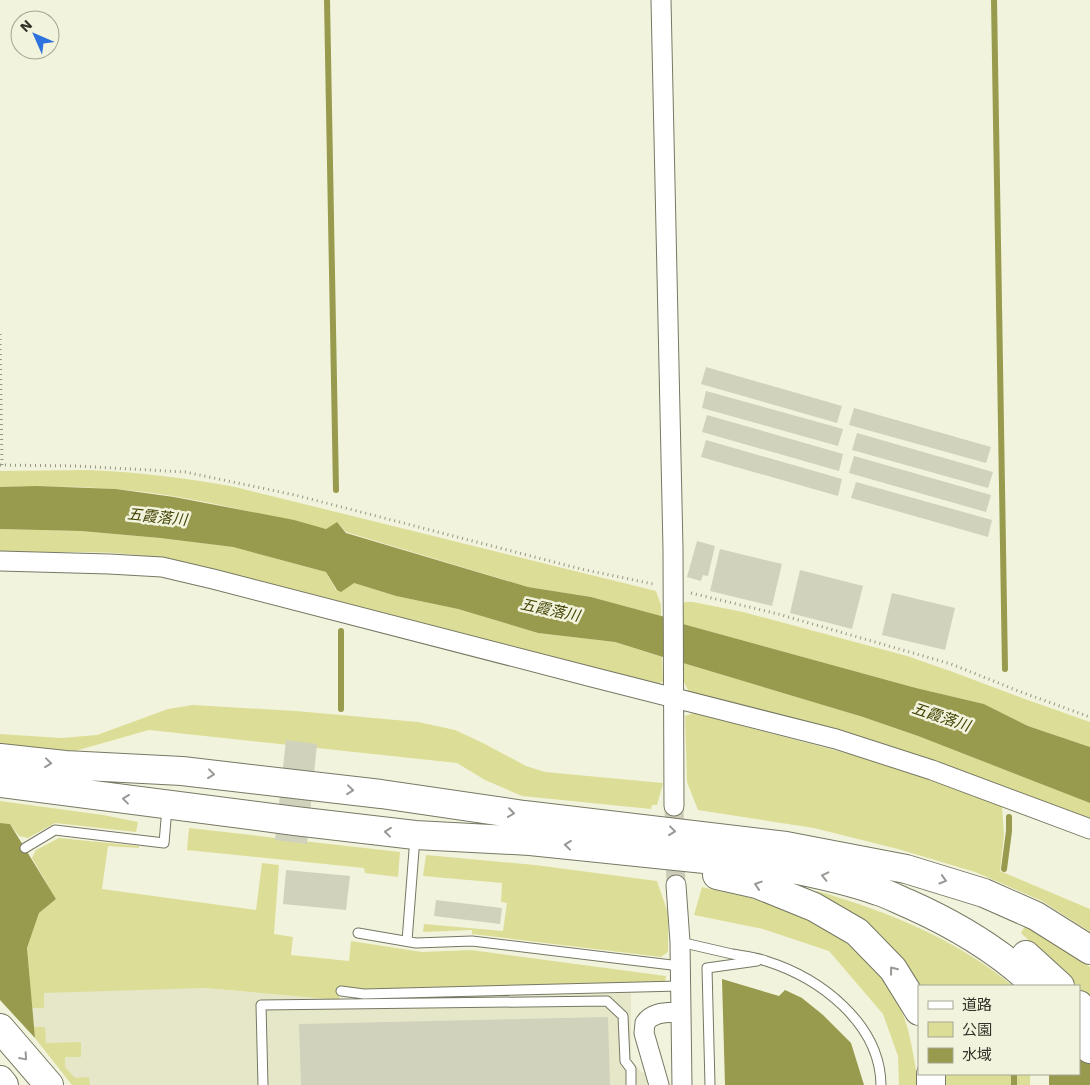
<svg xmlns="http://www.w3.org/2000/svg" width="1090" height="1085" font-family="'Work Sans','Noto Sans JP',sans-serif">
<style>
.built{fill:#e6e7c9}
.green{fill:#dcde97}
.water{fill:#989a4d}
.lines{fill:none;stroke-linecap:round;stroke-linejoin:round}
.stream{stroke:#989a4d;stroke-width:6}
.building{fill:#d1d2bc}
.minor-tunnel{stroke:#ccccb8;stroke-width:19;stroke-dasharray:19 9;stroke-linecap:butt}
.service-casing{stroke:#777864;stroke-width:11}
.minor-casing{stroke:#777864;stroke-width:21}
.motorway-casing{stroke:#777864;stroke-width:30}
.path{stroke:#969686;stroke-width:3;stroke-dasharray:1 4;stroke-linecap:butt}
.service{stroke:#fff;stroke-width:9}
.minor{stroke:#fff;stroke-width:19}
.motorway{stroke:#fff;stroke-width:28}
.oneway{stroke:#989894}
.labels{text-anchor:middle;stroke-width:5;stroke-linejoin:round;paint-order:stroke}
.water-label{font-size:15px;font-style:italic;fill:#444406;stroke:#f2f3dc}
</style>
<rect width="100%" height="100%" fill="#f2f3dc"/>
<path class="built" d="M28 973 339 1000 631 993V1059L641 1072 647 1073V1085H72L35 1038Z"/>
<path class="green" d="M89 470C139 472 186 478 235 487L656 591 661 605V616L591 597 528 587 346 532 337 522 326 529C258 514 184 494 115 489 77 486 38 486 0 487V471Z
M0 529 81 531 160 538 233 547 326 572 336 590 354 583 396 596 458 609 538 633 615 642 662 657 663 682 659 683C548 658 437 629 326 600 263 584 201 562 136 555 91 550 45 553 0 553Z
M685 602H693L743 612 907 656 953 672 1022 698 1090 722V747L1028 726 984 704 916 688 683 624 682 606Z
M683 663 863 717 918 736 1090 803V820L856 737 796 719 706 696 690 694 684 682Z
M193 705 296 711 418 722 455 730 483 743 526 766 545 772 663 783 657 805H652L651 809 522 796 485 780 457 763 149 730 75 751 0 745V734L61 738 97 735 168 709Z
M694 713 872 760 961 790 1002 806 1004 835 1000 871 1090 909V932L1042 901 975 872 898 849 814 828 698 810 687 782 685 716Z
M0 801 103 815 138 822 136 832 55 823 28 838 19 836 10 824 0 823Z
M189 828 400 852 398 877 365 873 364 868 187 850Z
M59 838 139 846V848L108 846 102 889 256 910 262 863 279 865 274 934 293 937 291 955 349 961 351 941 422 952 471 950 666 976 665 982 356 989 342 986 339 1000 204 988 44 993V1008H32L27 948 39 913 56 899 32 858 36 850Z
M426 855 535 865 657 881 668 913V952L661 957 472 934V930L423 932 424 924 503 931 507 903 501 902 502 883 423 876Z
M702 887C726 893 750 897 773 904 818 918 875 957 897 1000 909 1025 913 1051 917 1077V1085H899L898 1056 883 1014 829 951 763 929 694 915Z
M817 891C887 911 956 939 1013 986H920C917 979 911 973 907 967 880 930 853 915 814 894Z
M1025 926 1058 945 1090 967V1000L1079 988V986H1077L1021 933Z
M34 1027H45L46 1043 81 1042V1057H65V1067L75 1078 89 1077 90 1085H72L35 1038Z
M943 1074H1030V1085H945Z"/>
<path class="water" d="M37 486 116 489 174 497 294 520 326 529 337 522 346 533 528 587 591 597 665 617 666 658 615 642 538 633 458 609 396 596 354 583 341 592 337 590 326 572 233 547 160 538 81 531 0 529V487Z
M683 624 916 688 984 704 1028 726 1090 747V803L918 736 863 717 683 663Z
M0 823 10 824 56 899 39 913 27 948 35 1038 0 1000Z
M722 979 779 996 785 990 802 998 823 1015 851 1043 864 1085H725Z
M1079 1025 1090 1026V1085H1049V1074H1079Z"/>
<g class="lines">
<path class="stream" d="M327 0 336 490
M994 0 1005 669
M341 631V709
M1004 869 1009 831V817
M1014 1074V1085"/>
</g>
<path class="building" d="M706 367 842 406 837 423 701 384Z
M706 391 843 429 838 446 702 408Z
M854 408 991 447 986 463 849 425Z
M707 415 843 454 839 471 702 432Z
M857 433 993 472 988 488 852 450Z
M706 440 842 479 838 496 701 457Z
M854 456 991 495 986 512 849 473Z
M856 482 992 520 988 537 851 498Z
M697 541 715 546 708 576 703 575 701 581 687 577Z
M720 549 782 564 772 606 710 591Z
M800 570 863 586 852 629 790 613Z
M892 593 955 608 945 650 882 635Z
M286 740 317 744 307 844 275 840Z
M286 870 350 876 346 910 283 904Z
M436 900 502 908 500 924 434 916Z
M608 1017 610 1085H301L299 1024Z"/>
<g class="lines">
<path class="minor-tunnel" d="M674 806 676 885"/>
<defs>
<path id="service" d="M25 848 55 830 164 843 167 808
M358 933 416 943 472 941 680 966
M407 941 415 837
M680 942C697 946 715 950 732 954 743 956 755 957 766 961 820 978 880 1023 881 1085
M341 991 364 994 680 986
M263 1085 261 1005 607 1001 623 1016 625 1061 631 1069V1085
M710 1085 707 968 757 961"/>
<path id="minor" d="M661 0 673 549 674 806
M0 561 109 564 162 567 213 579 592 677 836 739 932 770 1090 829
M676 885 680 942 682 1085
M659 1085 644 1033 645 1023C653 1011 668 1013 681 1012"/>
<path id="motorway" d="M0 758 65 765 182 771 381 794 524 815 786 846 906 869 984 893 1036 916 1090 950
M0 783 295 821 415 835 530 841 782 867C814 873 847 880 878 891 888 894 899 900 909 904 956 925 999 950 1036 986
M717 875 757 884 814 907 857 932 893 969 919 1011
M1026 955 1060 986
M1079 1005 1090 1018
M0 1028 49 1085
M1079 1033 1090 1049
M0 1080 4 1085
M931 1085V1074"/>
</defs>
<use href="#service" class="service-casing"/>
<use href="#minor" class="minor-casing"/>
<use href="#motorway" class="motorway-casing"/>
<path class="path" d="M0 334 2 465
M0 465 76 466 185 472 295 495 581 569 653 584
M691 593 778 614 951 664 1021 692 1090 717"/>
<use href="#service" class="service"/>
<use href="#minor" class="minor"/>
<use href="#motorway" class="motorway"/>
</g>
<defs><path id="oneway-chevron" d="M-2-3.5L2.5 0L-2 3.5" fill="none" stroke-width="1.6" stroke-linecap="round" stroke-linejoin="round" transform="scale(1.25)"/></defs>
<g class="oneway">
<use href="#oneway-chevron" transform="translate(48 763) rotate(6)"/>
<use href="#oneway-chevron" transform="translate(211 774) rotate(7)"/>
<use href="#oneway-chevron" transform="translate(350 790) rotate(6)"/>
<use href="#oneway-chevron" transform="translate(126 799) rotate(-173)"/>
<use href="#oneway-chevron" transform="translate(511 813) rotate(8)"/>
<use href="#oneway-chevron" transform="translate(672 831) rotate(7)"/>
<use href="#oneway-chevron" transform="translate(388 832) rotate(-174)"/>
<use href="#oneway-chevron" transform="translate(568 845) rotate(-174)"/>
<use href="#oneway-chevron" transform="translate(825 876) rotate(-167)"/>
<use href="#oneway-chevron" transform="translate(943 880) rotate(17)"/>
<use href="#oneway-chevron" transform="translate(758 885) rotate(-162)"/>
<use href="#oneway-chevron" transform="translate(893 970) rotate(-128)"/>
<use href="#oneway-chevron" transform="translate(24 1057) rotate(49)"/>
</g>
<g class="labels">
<g class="water-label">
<text transform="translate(157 517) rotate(6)" y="5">五霞落川</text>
<text transform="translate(550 610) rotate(12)" y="5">五霞落川</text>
<text transform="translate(941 717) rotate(18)" y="5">五霞落川</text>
</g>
</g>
<rect x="918" y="985" width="162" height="90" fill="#f2f3dc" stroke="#a5a695"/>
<rect x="928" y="1001" width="25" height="8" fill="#ffffff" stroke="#a5a695"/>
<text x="962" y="1010" font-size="15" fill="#32322a">道路</text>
<rect x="928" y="1022" width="25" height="15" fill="#dcde97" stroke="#a5a695"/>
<text x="962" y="1035" font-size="15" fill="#32322a">公園</text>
<rect x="928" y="1048" width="25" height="15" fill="#989a4d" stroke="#a5a695"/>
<text x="962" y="1060" font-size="15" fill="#32322a">水域</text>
<g transform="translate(35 35) rotate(315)"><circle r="24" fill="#f2f3dc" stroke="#a5a695"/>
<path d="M0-4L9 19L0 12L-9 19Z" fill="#2f71de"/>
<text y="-8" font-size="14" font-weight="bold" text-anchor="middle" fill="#32322a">N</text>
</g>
</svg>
